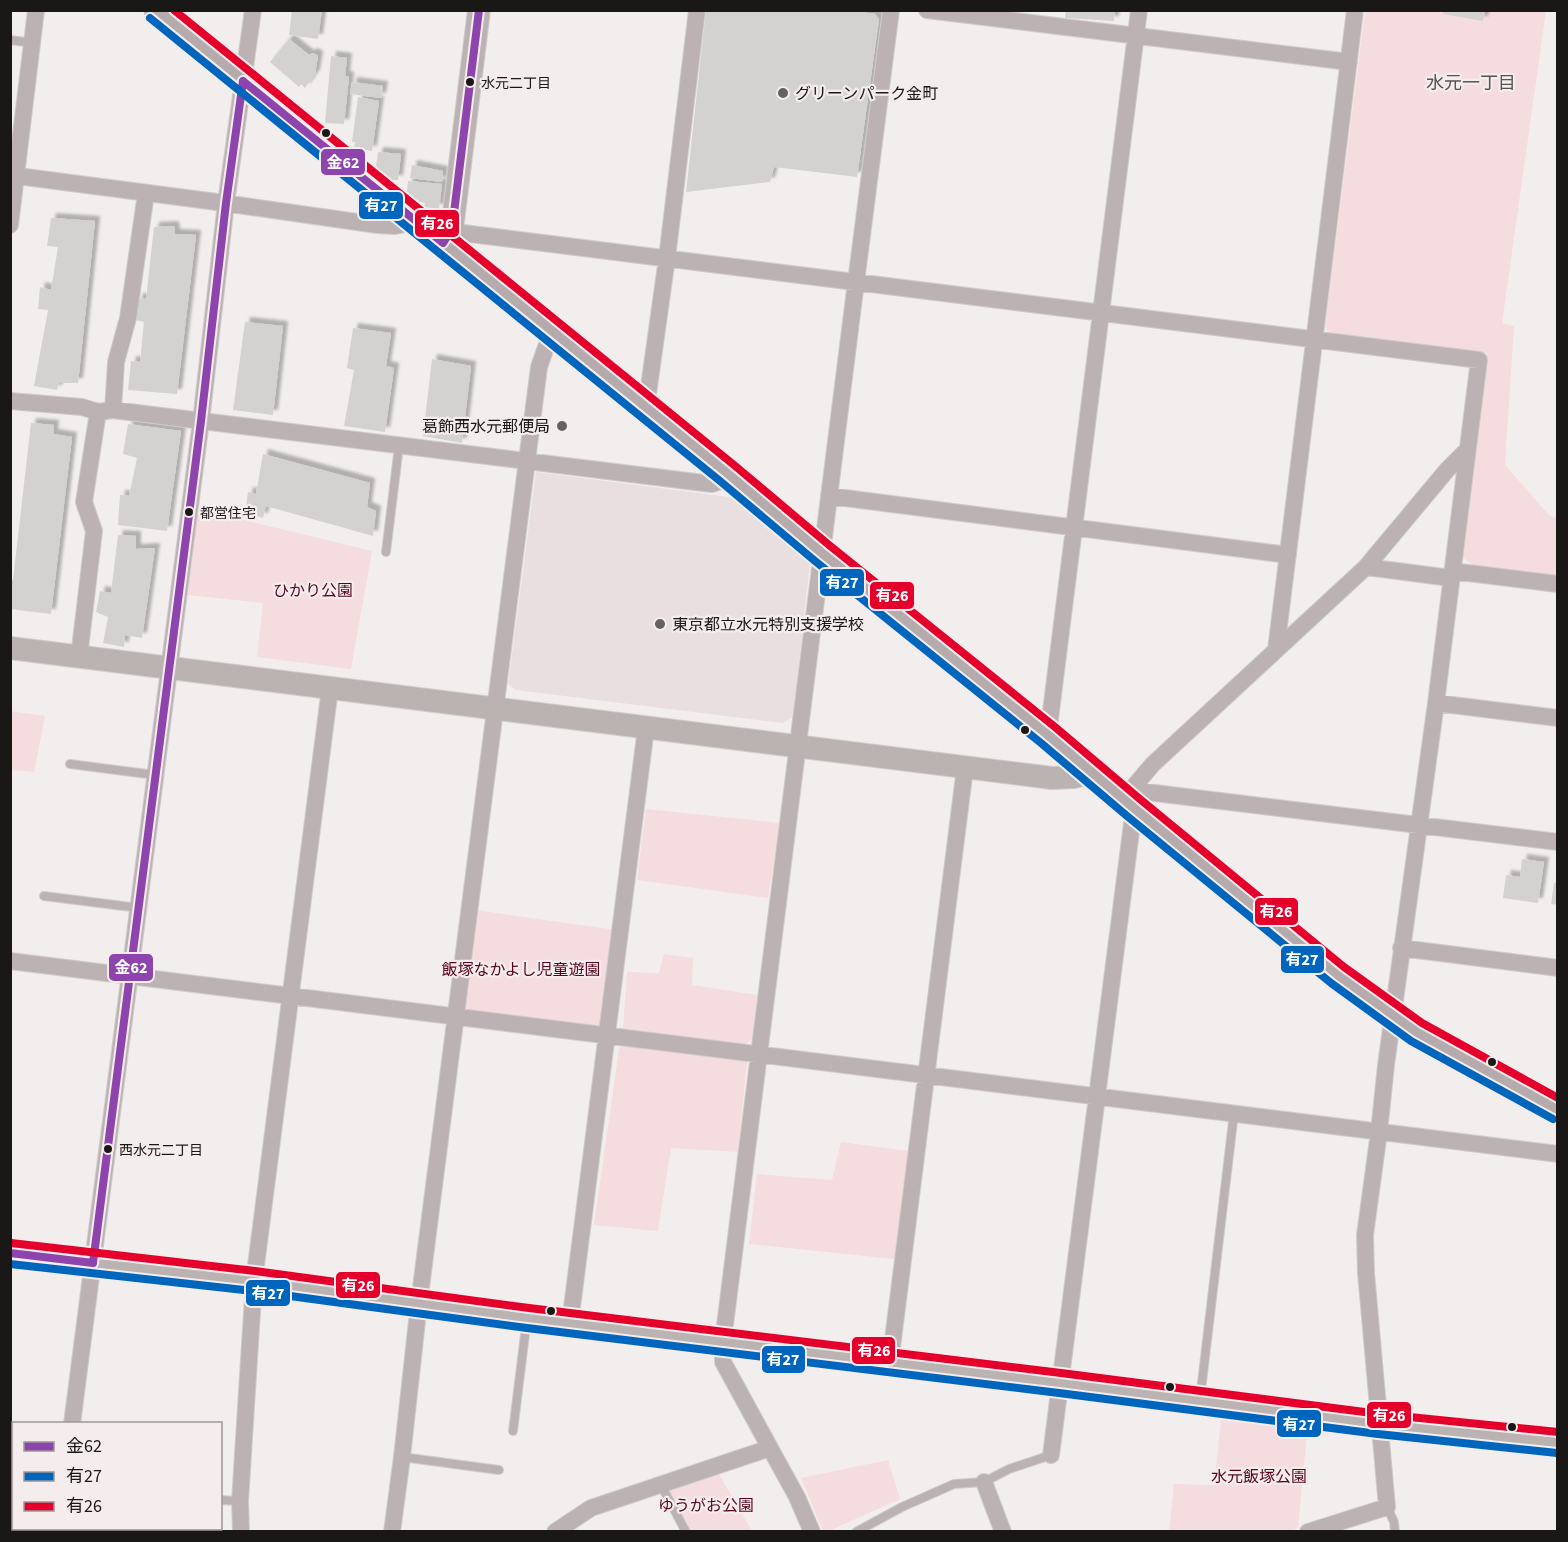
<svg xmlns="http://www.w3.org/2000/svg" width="1568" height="1542" font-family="'Source Sans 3','Noto Sans JP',sans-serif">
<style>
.built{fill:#eadfe0}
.green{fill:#f5dcde}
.building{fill:#d4d1d1;filter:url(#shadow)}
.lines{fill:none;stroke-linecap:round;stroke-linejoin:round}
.lane-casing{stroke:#cfcccc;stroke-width:10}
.street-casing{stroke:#cfcccc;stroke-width:18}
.secondary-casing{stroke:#cfcccc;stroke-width:24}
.primary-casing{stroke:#cfcccc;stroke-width:27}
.lane{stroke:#bcb2b3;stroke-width:8}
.street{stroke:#bcb2b3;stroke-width:16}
.secondary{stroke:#bbb2b2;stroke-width:22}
.primary{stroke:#b5abac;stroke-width:26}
.bus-1-casing{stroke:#f4eced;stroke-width:12}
.bus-2-casing{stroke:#f4eced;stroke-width:12}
.bus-3-casing{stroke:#f4eced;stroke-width:12}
.bus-1{stroke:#8e44ad;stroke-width:8}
.bus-2{stroke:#0065bd;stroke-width:8}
.bus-3{stroke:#e4002b;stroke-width:8}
.bus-dot{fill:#1a1717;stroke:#f4eced;stroke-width:2}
.poi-dot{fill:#666262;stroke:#f4eced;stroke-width:2}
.labels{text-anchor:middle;stroke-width:4.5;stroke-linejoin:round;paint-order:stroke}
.bus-label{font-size:14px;fill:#1a1717;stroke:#f4eced;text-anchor:start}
.poi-label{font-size:16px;fill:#1a1717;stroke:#f4eced;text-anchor:start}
.park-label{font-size:16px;fill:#58051d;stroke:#f4eced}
.neighbourhood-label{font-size:18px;fill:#595353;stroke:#f4eced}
.line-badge{stroke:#f4eced;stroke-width:2}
.badge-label{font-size:16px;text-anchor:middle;font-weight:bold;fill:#fff}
</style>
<defs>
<filter id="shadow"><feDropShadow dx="5" dy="-5" stdDeviation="1.5" flood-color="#0004"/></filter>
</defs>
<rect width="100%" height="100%" fill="#f2eeee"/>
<path class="built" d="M536 472 737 498 808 558 810 563 793 717 783 723 516 690 508 684Z"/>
<path class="green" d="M1365 11H1546L1502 323 1514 326 1505 465 1549 515 1557 518V578L1474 566 1461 556 1487 353 1329 332 1325 327Z
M198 509 372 551 351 669 257 657 263 603 188 595Z
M10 711 45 716 34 772 11 770Z
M646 809 780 823 768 898 637 880Z
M475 910 616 930 603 1029 462 1014Z
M664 954 693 958 692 985 757 995 752 1040 742 1046 623 1028 627 972 659 973Z
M620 1042 747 1061 738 1152 671 1148 658 1231 594 1225Z
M841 1142 909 1151 894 1259 749 1244 757 1174 832 1180Z
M1222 1413 1308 1423 1298 1528 1286 1532H1169L1174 1484 1214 1485Z
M888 1460 900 1499 829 1531H823L801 1478Z
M717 1471 752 1531H691L668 1489Z"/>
<path class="building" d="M292 10H322L318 39 289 35Z
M706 10H845L875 14 879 19 857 177 774 167 770 182 686 192Z
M1066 10H1115L1114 21 1065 18Z
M1444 10H1485L1483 21 1443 14Z
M289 39 309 55 313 53 318 56 315 74 305 88 301 84 299 87 270 62Z
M331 56 347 58 345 76 349 77 344 124 325 123Z
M352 82 383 86 381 98 350 94Z
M358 97 379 101 372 151 354 148 355 142H352Z
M378 152 401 154 398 180H391L376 167Z
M412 165 443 171 442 182 410 178Z
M408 181 442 184 439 209 424 207 425 203 419 202 407 192Z
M51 218 95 221 78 383H59L57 390 34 386 48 310 38 309 40 287 51 290 58 247 47 246Z
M174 226 175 234 196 235 177 394 128 390 131 361 140 362 144 322 135 320 138 298 146 299 154 227Z
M245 322 283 326 273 415 233 410Z
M353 328 391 333 386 366 394 368 385 432 344 426 354 370 347 368Z
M432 359 471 366 462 443 423 436Z
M31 423 54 425 53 434 72 437 51 614 10 609V580H13Z
M128 424 181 431 167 531 118 525 120 495 129 496 137 458 123 454Z
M263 454 370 483 367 507 376 511 373 536 266 506 263 518 245 513 248 492 256 494Z
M118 535 136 536V549L155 548 142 638 125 635 124 647 103 643 108 617 96 612 100 591 111 593Z
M1522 859 1544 862 1538 903 1503 898 1506 875 1520 877Z
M1554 883H1558V905L1551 904Z"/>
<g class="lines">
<defs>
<path id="lane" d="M10 40 33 43
M386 552 399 446
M70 764 155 775
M44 896 139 908
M1200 1399 1234 1113
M513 1431 527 1318
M402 1457 499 1470
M10 1469H14
M661 1485 686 1532
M220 1500 240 1501
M1387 1507 1394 1522 1395 1532
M111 1532 112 1528
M856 1532 902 1507 954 1484 984 1482 1009 1469 1051 1455"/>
<path id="street" d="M927 10 1349 62
M10 175 217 202 378 225 395 226 417 222
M10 225 36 10
M452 229 463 233 1479 360 1436 703 1386 1065 1379 1132 1365 1235 1366 1273 1387 1507 1308 1532
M10 401 82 407 98 412 113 410 712 484 721 481 727 473
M646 408 667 258 697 10
M113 410 116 362 128 318 146 193
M829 496 1288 555
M1366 567 1451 578
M1452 571 1558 584
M1276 650 1355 10
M79 657 94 531 84 502 98 412
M1436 703 1558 718
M1048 735 1139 10
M1130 790 1558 842
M1124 798 1153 764 1366 567 1447 470 1467 450
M1401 948 1558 968
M10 961 1558 1154
M570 1323 646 728
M890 1363 965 768
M72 1424 201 421 226 203 253 10
M770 1448 797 1497 812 1532
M1051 1455 1134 808
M984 1482 1003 1532
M58 1532 59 1528
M241 1532 240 1501 254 1281 330 688
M392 1532 402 1457 419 1303 539 367 546 347 555 334
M555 1532 591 1508 770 1448 723 1362V1341L856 282 891 10"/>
<path id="secondary" d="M443 243 452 229 479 10
M10 648 1052 778 1074 777 1093 772
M10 1253 254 1281 528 1318 1060 1383 1379 1424 1558 1443"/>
<path id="primary" d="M157 10 727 473 822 553 1048 735 1134 808 1338 975 1393 1016 1416 1032 1558 1110"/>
</defs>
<use href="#lane" class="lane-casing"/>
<use href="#street" class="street-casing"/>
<use href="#secondary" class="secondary-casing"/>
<use href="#primary" class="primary-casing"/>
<use href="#lane" class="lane"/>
<use href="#street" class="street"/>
<use href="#secondary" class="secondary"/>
<use href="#primary" class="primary"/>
<defs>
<path id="bus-1" d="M243 81 443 243
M443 243 452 229 479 10
M10 1253 93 1263
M93 1263 201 421 226 203 243 81"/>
<path id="bus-2" d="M150 18 720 481 815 561 1041 743 1127 816 1331 983 1411 1041 1553 1119
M10 1264 253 1291 527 1328 1059 1393 1378 1434 1557 1453"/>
<path id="bus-3" d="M174 10 734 465 829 545 1055 727 1141 800 1344 967 1422 1023 1558 1098
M11 1243 255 1271 529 1308 1061 1373 1380 1414 1558 1432"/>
</defs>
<use href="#bus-1" class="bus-1-casing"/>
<use href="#bus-2" class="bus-2-casing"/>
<use href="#bus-3" class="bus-3-casing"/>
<use href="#bus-1" class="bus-1"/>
<use href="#bus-2" class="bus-2"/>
<use href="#bus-3" class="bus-3"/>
</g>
<g class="bus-dot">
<circle cx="470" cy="82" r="5"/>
<circle cx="326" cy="133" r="5"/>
<circle cx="189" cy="512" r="5"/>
<circle cx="1025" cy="730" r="5"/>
<circle cx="1492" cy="1062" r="5"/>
<circle cx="108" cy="1149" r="5"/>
<circle cx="551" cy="1311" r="5"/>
<circle cx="1170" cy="1387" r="5"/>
<circle cx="1512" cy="1427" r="5"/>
</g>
<g class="poi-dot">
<circle cx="783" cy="93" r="6"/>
<circle cx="562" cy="426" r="6"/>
<circle cx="660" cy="624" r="6"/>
</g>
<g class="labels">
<g class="bus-label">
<text x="481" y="88">水元二丁目</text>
<text x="200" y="518">都営住宅</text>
<text x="119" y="1155">西水元二丁目</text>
</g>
<g class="poi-label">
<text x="795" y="99">グリーンパーク金町</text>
<text x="550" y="432" text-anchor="end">葛飾西水元郵便局</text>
<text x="672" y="630">東京都立水元特別支援学校</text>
</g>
<g class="park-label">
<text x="313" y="596">ひかり公園</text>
<text x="521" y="975">飯塚なかよし児童遊園</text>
<text x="1259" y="1482">水元飯塚公園</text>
<text x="706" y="1511">ゆうがお公園</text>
</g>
<g class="neighbourhood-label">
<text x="1471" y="89">水元一丁目</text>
</g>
</g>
<g class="line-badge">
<rect x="320" y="148" width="46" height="28" rx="6" fill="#8e44ad"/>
<rect x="358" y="191" width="46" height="29" rx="6" fill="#0065bd"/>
<rect x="414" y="209" width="46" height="29" rx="6" fill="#e4002b"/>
<rect x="819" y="568" width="46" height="29" rx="6" fill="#0065bd"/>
<rect x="869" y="581" width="46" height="29" rx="6" fill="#e4002b"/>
<rect x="1254" y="897" width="45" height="29" rx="6" fill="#e4002b"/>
<rect x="1280" y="945" width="45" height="29" rx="6" fill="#0065bd"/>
<rect x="108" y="953" width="46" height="29" rx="6" fill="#8e44ad"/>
<rect x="335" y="1271" width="46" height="28" rx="6" fill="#e4002b"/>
<rect x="245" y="1279" width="46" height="28" rx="6" fill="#0065bd"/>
<rect x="851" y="1336" width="45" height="29" rx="6" fill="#e4002b"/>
<rect x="761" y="1345" width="45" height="29" rx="6" fill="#0065bd"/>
<rect x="1366" y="1401" width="46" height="28" rx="6" fill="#e4002b"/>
<rect x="1276" y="1409" width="46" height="29" rx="6" fill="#0065bd"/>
</g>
<g class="badge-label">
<text x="343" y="168">金62</text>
<text x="381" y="211">有27</text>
<text x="437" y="229">有26</text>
<text x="842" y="588">有27</text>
<text x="892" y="601">有26</text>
<text x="1276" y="917">有26</text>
<text x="1302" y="965">有27</text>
<text x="131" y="973">金62</text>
<text x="358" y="1291">有26</text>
<text x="268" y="1299">有27</text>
<text x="874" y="1356">有26</text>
<text x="783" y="1365">有27</text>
<text x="1389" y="1421">有26</text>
<text x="1299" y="1430">有27</text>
</g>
<rect width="1568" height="1542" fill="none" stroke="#1a1717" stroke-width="24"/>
<rect x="12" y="1422" width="210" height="108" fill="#f4eced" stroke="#9d9797" stroke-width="1.5"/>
<rect x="24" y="1442" width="30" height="9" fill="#8e44ad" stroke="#9d9797" stroke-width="1.5"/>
<text x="66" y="1452" font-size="18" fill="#1a1717">金62</text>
<rect x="24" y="1472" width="30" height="9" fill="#0065bd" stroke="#9d9797" stroke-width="1.5"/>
<text x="66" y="1482" font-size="18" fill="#1a1717">有27</text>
<rect x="24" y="1502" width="30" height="9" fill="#e4002b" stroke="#9d9797" stroke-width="1.5"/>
<text x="66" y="1512" font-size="18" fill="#1a1717">有26</text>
</svg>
